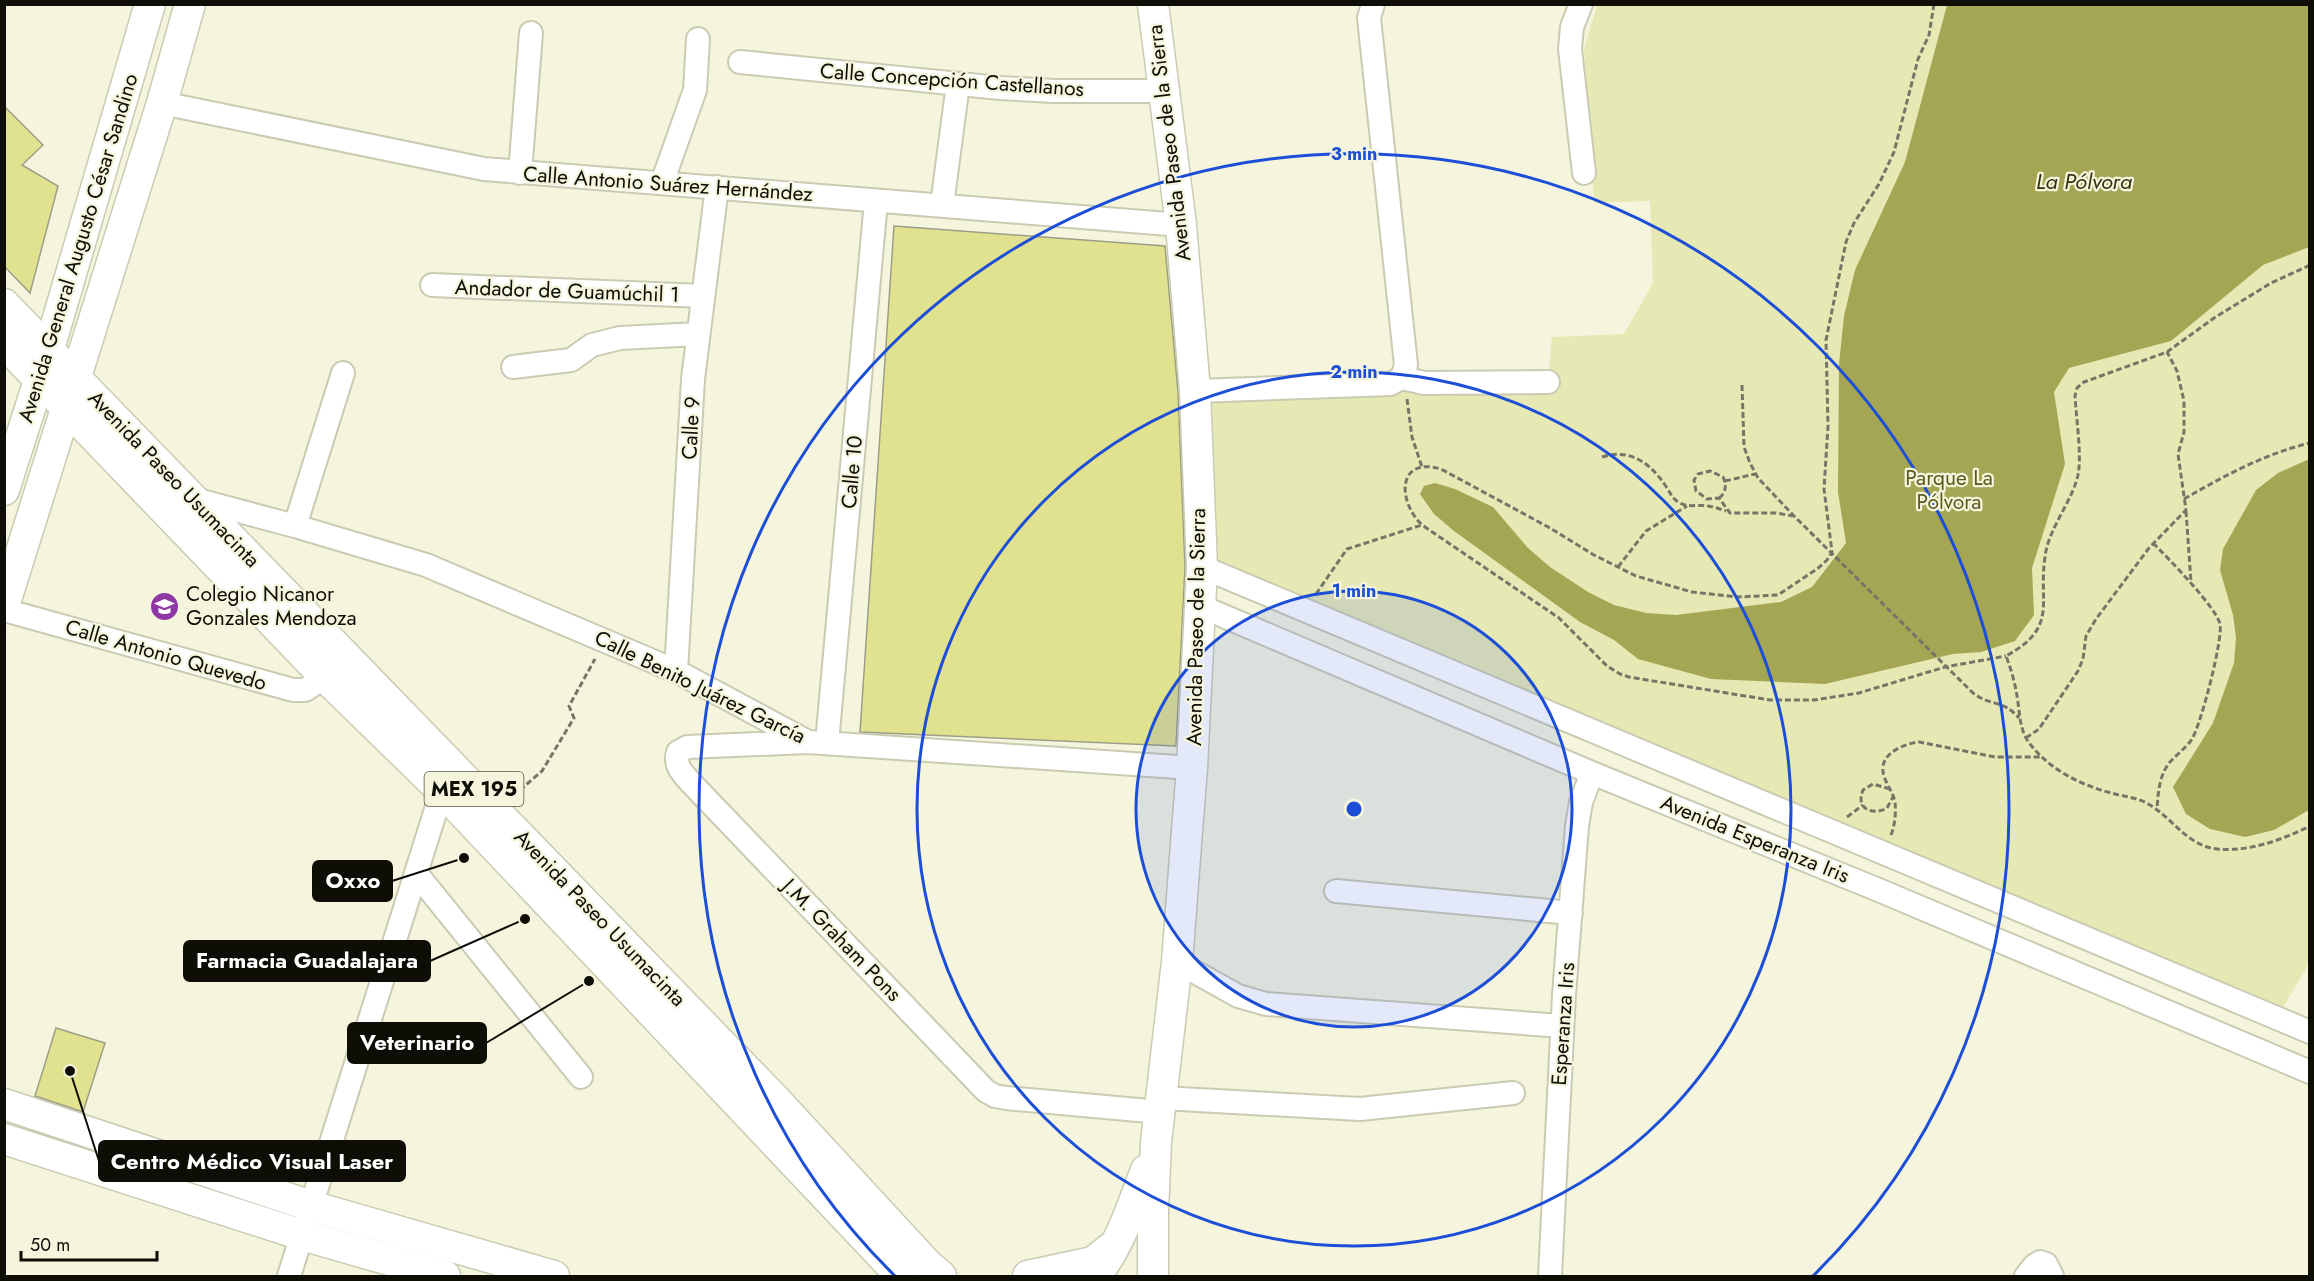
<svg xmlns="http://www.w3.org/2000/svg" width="2314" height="1281" font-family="Jost,sans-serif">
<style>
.green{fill:#e7e9b5}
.water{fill:#a5a654}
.building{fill:#e1e28f;stroke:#9d9e87;stroke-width:1.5}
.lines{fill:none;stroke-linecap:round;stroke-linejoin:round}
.minor-casing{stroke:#cacbb3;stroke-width:26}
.major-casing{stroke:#cacbb3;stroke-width:33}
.path{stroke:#767667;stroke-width:3;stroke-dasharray:6 3;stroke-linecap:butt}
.minor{stroke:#fff;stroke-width:22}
.major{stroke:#fff;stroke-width:30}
.ring{fill:none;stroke:#1d4ed8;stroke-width:3}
.labels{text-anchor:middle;stroke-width:4.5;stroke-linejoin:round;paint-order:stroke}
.shield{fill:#f4f5dc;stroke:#535346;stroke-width:1.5}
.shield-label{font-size:20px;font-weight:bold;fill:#0e0e06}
.street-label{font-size:21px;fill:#0e0e06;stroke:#f4f5dc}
.park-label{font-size:21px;fill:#5b5a1e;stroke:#f4f5dc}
.poi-label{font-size:21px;fill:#0e0e06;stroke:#f4f5dc;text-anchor:start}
.water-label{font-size:22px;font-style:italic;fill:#32320e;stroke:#f4f5dc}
.centre{fill:#1d4ed8;stroke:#f4f5dc;stroke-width:3}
.ring-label{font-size:18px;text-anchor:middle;font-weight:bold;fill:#1d4ed8;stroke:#f4f5dc;stroke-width:4.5;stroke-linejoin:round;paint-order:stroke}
.leader{fill:none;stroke:#0e0e06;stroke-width:2}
.callout-dot{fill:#0e0e06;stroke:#f4f5dc;stroke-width:2}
.callout{fill:#0e0e06;stroke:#0e0e06;stroke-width:2}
.callout-label{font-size:22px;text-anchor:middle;font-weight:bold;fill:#fff}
</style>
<rect width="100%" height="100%" fill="#f4f5dc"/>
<path class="green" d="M1597 5H2309V963L2277 1018 1202 567 1195 391 1548 382 1552 337 1624 334 1653 283 1650 201 1594 203 1584 49Z"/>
<path class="water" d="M1947 5H2309V247L2263 265 2171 341 2069 368 2054 392 2065 464 2032 568 2034 615 2015 641 1981 652 1953 654 1825 684 1711 679 1638 659 1614 640 1580 622 1454 531 1434 514 1420 494 1424 486 1435 483 1455 489 1493 507 1528 548 1550 567 1588 592 1614 605 1646 613 1676 615 1781 602 1812 587 1846 543 1838 492 1839 364 1844 316 1855 270 1905 162Z
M2309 459V810L2274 830 2245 837 2210 829 2186 814 2173 787 2213 723 2234 663 2236 638 2233 615 2220 570 2223 549 2256 490 2278 473Z"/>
<path class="building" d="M4 106 43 145 22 165 58 186 30 293 4 266Z
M894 226 1165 246 1178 392 1185 567 1176 746 860 732Z
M56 1028 105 1043 83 1112 35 1096Z"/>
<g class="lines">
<defs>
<path id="minor" d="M1373 4 1369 18 1406 365 1402 378
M1581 4 1572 27 1570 49 1584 173
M740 62 1000 88 1054 91H1163
M162 103 484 169 1181 225
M520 173 531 33
M662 183 695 90 698 39
M942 205 958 84
M432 285 703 296
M513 367 571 360 592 345 620 338 698 334
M1402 378 1424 383 1548 382
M1195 391 1390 384 1402 378
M194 499 295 526 426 565 676 671 808 742 1192 768
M295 526 343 373
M1202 567 2310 1032
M1200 606 1592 773 1881 891 2310 1072
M4 610 293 690H305L325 677
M676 671 693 379 717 187
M807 742 687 747 678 752C673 767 686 777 695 787L986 1091 995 1096 1006 1098 1160 1112
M827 743 876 201
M416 873 581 1077
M1336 891 1571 913
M1177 962 1238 996 1266 1004 1562 1026
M1162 1098 1360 1109 1513 1093
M289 1276 446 778
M1550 1276 1564 995 1577 826 1581 802 1592 773
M2026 1276 2034 1266 2040 1262 2046 1264 2052 1276"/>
<path id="major" d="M1153 4 1181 225 1195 391 1202 567 1192 768 1186 844 1177 962 1156 1142 1153 1212V1276
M4 304 774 1098 927 1264 941 1276
M4 343 325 677 442 791 901 1276
M4 490 49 349 150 4
M4 606 162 103 190 4
M4 1104 311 1206 554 1276
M4 1139 302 1235 445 1276
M1028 1276 1093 1262 1112 1247
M1095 1276C1120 1246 1132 1206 1146 1170"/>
</defs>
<use href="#minor" class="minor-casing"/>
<use href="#major" class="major-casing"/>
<path class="path" d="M1934 4 1929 35 1918 59 1894 152 1879 184 1854 223 1846 242 1826 340 1828 426 1824 489 1832 552 1827 560 1817 569 1778 595 1737 597 1692 592 1636 576 1594 555 1550 528 1441 469C1397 456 1397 501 1422 525L1559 618 1607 666 1620 674 1629 677 1770 700H1814L1859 693 1945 667 2006 656
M2310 265 2271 283 2214 318 2167 352 2084 382 2077 388 2075 396C2076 416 2082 456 2078 475 2072 502 2048 529 2045 557 2038 604 2059 627 2006 656 2011 669 2015 683 2017 696 2020 713 2019 730 2030 744 2051 771 2083 786 2115 794 2127 797 2139 798 2150 805 2173 819 2188 846 2217 849 2249 852 2282 840 2310 826
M1742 385 1744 447 1750 463 1758 478 1795 517 1973 693C1991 707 2001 698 2019 718
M1407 399 1412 437 1422 467
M1602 457C1630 448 1650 463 1665 485 1670 492 1672 499 1680 503 1688 508 1699 504 1708 506 1714 507 1720 509 1726 511
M1725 481 1755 474
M1719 498C1726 493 1727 485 1723 477L1710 471 1698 474 1694 480 1696 491 1707 499 1719 498 1730 513H1776L1793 516
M2184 499C2224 476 2264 454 2310 443
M2186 511 2191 582
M2153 543C2167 557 2216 607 2220 624 2223 640 2201 724 2192 739 2186 748 2177 754 2170 762 2159 775 2158 794 2157 810
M1618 567 1646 531 1687 506
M1316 594 1347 549 1422 525
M2026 738 2039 729 2078 671 2083 659 2086 636 2096 619 2149 548 2186 510 2178 454 2184 432V401L2177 371 2167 352
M1890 789 1873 784 1863 790C1855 809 1873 816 1887 808L1893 797
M513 796 542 771 574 718 569 706 595 659
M1847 817 1863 805
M1891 835C1895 825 1896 813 1895 802 1893 792 1887 786 1884 776 1877 755 1902 744 1919 742L1995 757H2041"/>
<use href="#minor" class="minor"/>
<use href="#major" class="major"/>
</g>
<circle cx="1354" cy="809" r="218" fill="#1d4ed8" fill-opacity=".12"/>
<g class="ring">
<circle cx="1354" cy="809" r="218"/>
<circle cx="1354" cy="809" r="437"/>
<path d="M895 1276A655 655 0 1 1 1813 1276"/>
</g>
<defs>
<symbol id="school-disc" viewBox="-11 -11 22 22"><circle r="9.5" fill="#8f38a5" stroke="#f4f5dc"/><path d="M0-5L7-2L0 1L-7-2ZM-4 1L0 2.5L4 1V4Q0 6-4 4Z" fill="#fff"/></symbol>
</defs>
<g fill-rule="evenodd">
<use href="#school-disc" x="148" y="590" width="33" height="33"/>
</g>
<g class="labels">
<rect class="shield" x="424.5" y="772" width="99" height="34" rx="4.5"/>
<g class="shield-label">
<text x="474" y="796">MEX 195</text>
</g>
<g class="street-label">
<text transform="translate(952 80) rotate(4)" y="7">Calle Concepción Castellanos</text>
<text transform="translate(1169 143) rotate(-97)" y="7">Avenida Paseo de la Sierra</text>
<text transform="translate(668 184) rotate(4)" y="7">Calle Antonio Suárez Hernández</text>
<text transform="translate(78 248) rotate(-73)" y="7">Avenida General Augusto César Sandino</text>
<text transform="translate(567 291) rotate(2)" y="7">Andador de Guamúchil 1</text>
<text transform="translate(691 428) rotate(-87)" y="7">Calle 9</text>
<text transform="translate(852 472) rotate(-85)" y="7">Calle 10</text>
<text transform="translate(174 479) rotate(46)" y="7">Avenida Paseo Usumacinta</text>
<text transform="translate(1196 627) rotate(-89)" y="7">Avenida Paseo de la Sierra</text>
<text transform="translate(166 655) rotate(16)" y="7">Calle Antonio Quevedo</text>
<text transform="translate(700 687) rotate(26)" y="7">Calle Benito Juárez García</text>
<text transform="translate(1755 839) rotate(22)" y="7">Avenida Esperanza Iris</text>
<text transform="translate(600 918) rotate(46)" y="7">Avenida Paseo Usumacinta</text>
<text transform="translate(842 940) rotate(46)" y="7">J.M. Graham Pons</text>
<text transform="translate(1563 1024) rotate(-86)" y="7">Esperanza Iris</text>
</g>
<g class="park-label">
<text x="1949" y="485">Parque La<tspan x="1949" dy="24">Pólvora</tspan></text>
</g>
<g class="poi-label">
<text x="186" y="601">Colegio Nicanor<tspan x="186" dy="24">Gonzales Mendoza</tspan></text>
</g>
<g class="water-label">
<text x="2084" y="189">La Pólvora</text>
</g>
</g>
<circle cx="1354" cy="809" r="9" class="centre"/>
<g class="ring-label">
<text x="1354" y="160">3 min</text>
<text x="1354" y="378">2 min</text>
<text x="1354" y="597">1 min</text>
</g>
<path class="leader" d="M464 858L392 881M525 919L430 961M589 981L486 1043M70 1071L99 1161"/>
<g class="callout-dot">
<circle cx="464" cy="858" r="6"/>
<circle cx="525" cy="919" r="6"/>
<circle cx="589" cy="981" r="6"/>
<circle cx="70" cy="1071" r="6"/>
</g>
<g class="callout">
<rect x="313" y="861" width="79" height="40" rx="6"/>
<rect x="184" y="941" width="246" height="40" rx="6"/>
<rect x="348" y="1023" width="138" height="40" rx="6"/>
<rect x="99" y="1141" width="306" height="40" rx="6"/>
</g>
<g class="callout-label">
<text x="353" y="888">Oxxo</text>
<text x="307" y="968">Farmacia Guadalajara</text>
<text x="417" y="1050">Veterinario</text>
<text x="252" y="1169">Centro Médico Visual Laser</text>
</g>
<rect width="2314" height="1281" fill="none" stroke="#0e0e06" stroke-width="12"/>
<path d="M21 1251v9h136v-9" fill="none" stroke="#0e0e06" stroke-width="3"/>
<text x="30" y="1251" font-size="18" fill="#0e0e06" stroke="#f4f5dc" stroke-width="4.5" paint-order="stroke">50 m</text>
</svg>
